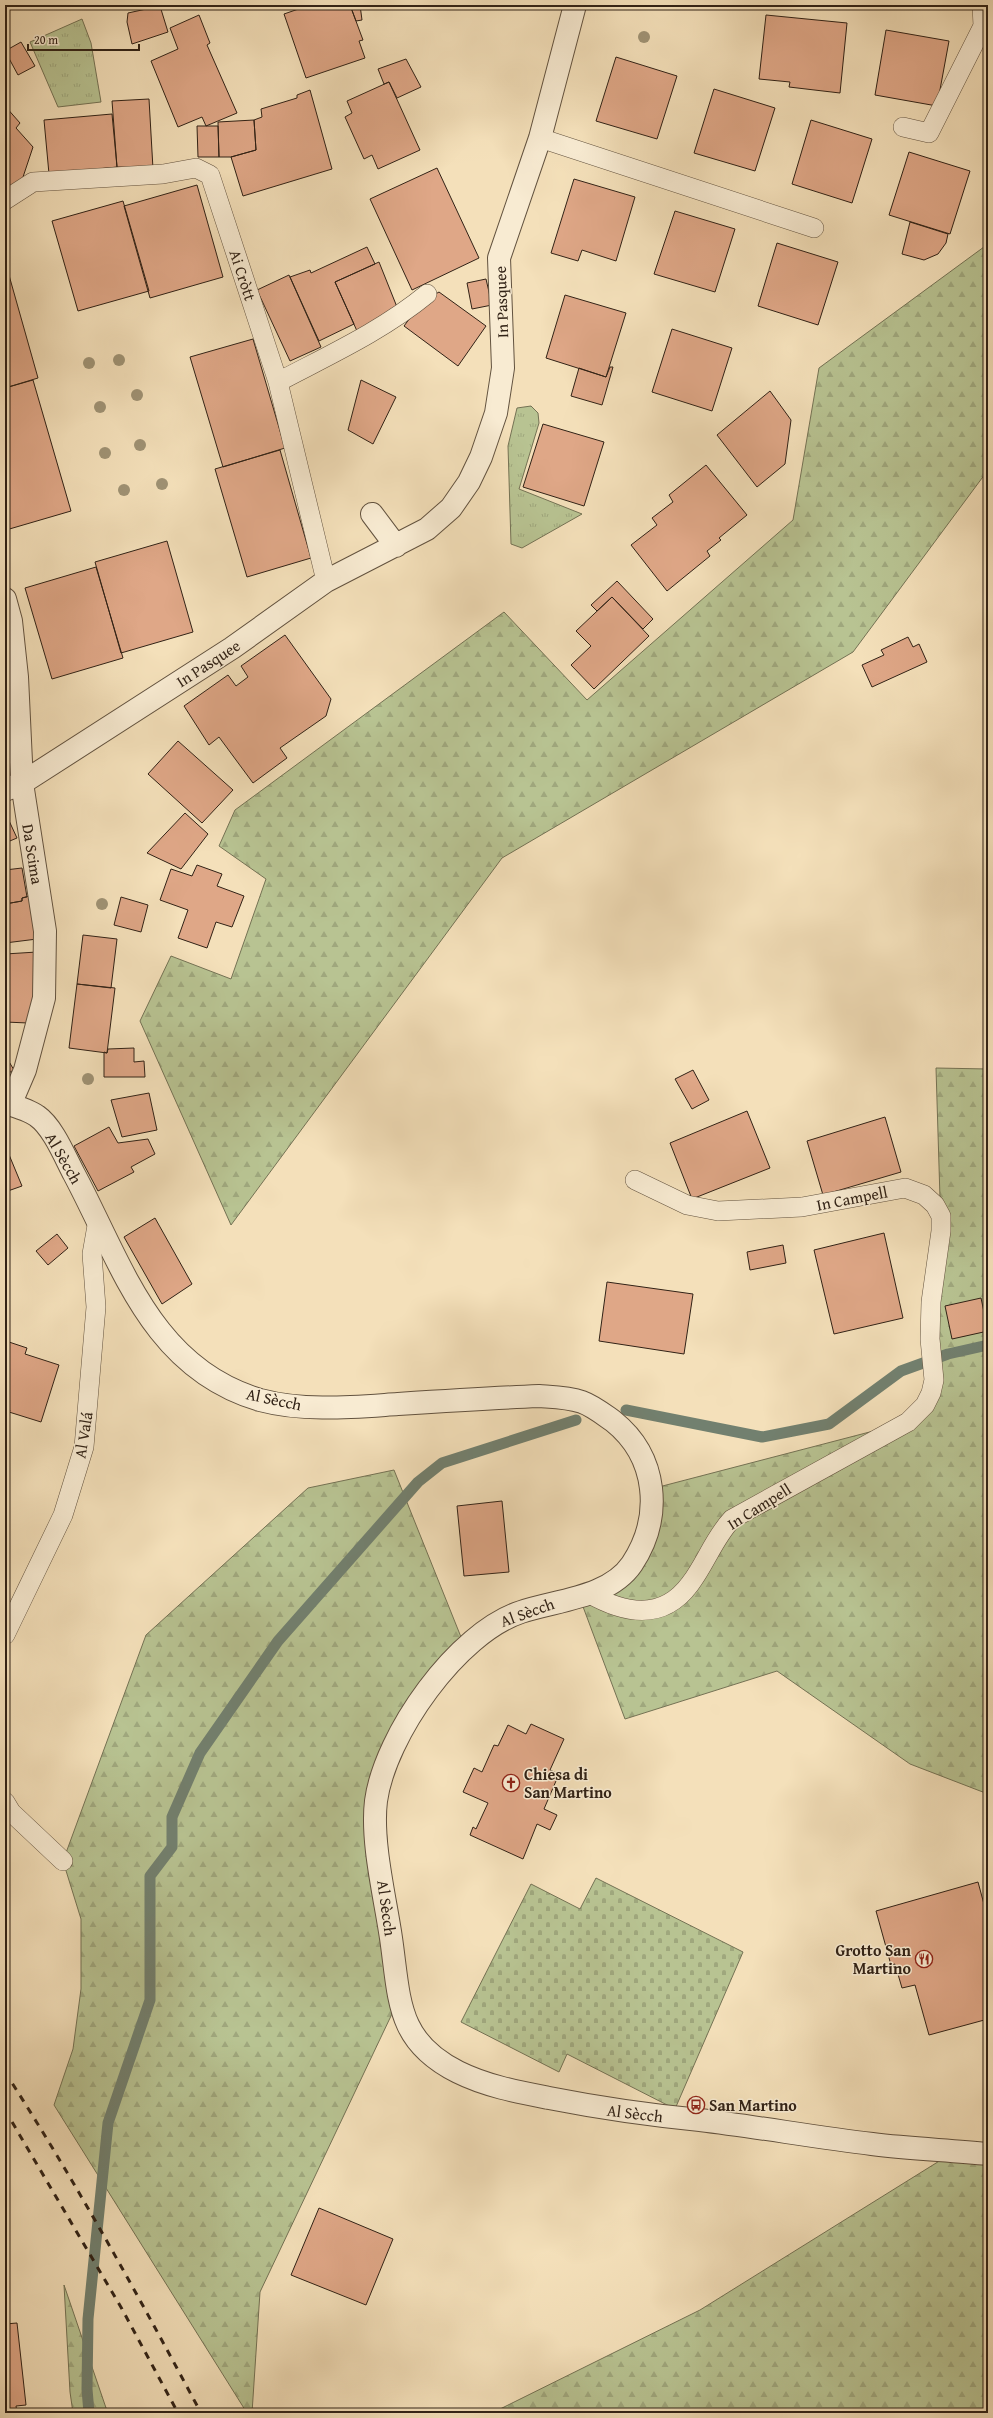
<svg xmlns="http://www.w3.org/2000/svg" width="993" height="2418" font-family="'Gentium Book Plus',serif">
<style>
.grass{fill:url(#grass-tufts);stroke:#747254}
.forest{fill:url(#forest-firs);stroke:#747254}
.cemetery{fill:url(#cemetery-stones);stroke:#747254}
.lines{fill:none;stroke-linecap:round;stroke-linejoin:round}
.stream{stroke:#72806f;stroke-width:11}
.building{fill:#dfa787;stroke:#312216}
.lane-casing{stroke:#62523f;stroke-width:20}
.street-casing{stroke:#62523f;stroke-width:24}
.lane{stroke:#f8ebd2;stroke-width:19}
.street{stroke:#f8ebd2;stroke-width:22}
.rail{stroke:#312216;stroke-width:3;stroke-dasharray:7 7;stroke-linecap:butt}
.tree{fill:#9f9274}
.labels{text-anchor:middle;stroke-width:3;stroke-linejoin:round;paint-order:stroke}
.street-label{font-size:16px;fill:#312216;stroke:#f8ebd2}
.poi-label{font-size:16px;font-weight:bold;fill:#312216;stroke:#f8ebd2;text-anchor:start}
</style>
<defs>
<pattern id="grass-tufts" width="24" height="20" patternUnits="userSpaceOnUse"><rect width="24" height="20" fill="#b8c392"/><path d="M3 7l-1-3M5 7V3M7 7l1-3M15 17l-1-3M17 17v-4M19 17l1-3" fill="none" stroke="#9fa77d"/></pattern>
<pattern id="forest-firs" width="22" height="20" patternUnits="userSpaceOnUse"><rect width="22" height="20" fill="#b8c392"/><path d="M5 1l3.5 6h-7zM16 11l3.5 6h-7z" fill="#9fa77d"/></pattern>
<pattern id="cemetery-stones" width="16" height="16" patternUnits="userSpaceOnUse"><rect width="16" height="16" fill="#b8c392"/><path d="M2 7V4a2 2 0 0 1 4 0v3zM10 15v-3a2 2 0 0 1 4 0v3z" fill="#9fa77d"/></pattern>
</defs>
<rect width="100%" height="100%" fill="#f4e0ba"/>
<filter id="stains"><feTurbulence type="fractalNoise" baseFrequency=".005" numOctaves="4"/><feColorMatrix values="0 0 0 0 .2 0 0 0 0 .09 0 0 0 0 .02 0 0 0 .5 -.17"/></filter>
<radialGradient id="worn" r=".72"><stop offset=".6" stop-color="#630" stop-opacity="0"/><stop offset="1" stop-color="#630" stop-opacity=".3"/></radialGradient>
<path class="grass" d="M82 19 91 43 101 102 58 107 30 42Z
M531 406 538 413 539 423 519 489 582 514 522 548 511 544 508 446 517 408Z"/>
<path class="forest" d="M988 244V470L853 652 502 858 231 1225 140 1021 171 956 231 979 266 879 219 846 235 810 504 612 587 700 793 520 819 368Z
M936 1068 988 1069V1794L910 1764 777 1671 625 1719 579 1596 622 1576 651 1489 908 1422 925 1405 941 1231Z
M394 1470 465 1647 382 1779 400 1997 260 2292 252 2413H247L54 2105 73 2049 81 1989V1919L63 1861 146 1635 308 1488Z
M957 2150 988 2156V2413H492L700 2310Z
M64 2285 105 2405 108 2413H73L70 2392Z"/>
<path class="cemetery" d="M596 1878 743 1952 675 2109 567 2054 559 2072 461 2022 531 1884 580 1909Z"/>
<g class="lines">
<path class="stream" d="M626 1410 762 1437 829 1424 901 1371 948 1354 988 1345
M89 2413 87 2389 88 2319 108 2123 150 2000V1876L172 1847V1817L200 1753 278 1641 418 1482 442 1463 576 1420"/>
</g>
<path class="building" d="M310 5H350L363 40 359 41 365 58 306 78 284 14Z
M350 5H360L362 20 356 21Z
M160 6 168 32 132 44 127 22 128 13Z
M199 15 210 43 207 45 237 113 206 126 202 117 178 127 151 61 178 49 170 28Z
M766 15 847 23 840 93 789 87 790 82 759 79Z
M886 30 949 41 937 106 875 95Z
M21 42 35 66 18 75 5 51Z
M616 57 677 76 657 139 596 121Z
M406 59 421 87 397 98 389 82 384 84 378 69Z
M389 82 420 150 378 169 372 155 364 159 345 117 352 113 347 101Z
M714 89 775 108 755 171 694 153Z
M310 90 332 169 243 196 231 157 256 150 254 120 262 117 261 109 297 98V95Z
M149 99 153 169 117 167 112 101Z
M5 106 20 123 16 128 33 147 21 183 5 194Z
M112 114 117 167 49 174 44 120Z
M254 120 256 150 231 157H219L218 122Z
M811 120 872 139 852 203 792 184Z
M197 126H218L219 157H198Z
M909 152 970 171 950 234 889 215Z
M437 168 479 258 412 290 370 199Z
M574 179 635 197 616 261 582 250 578 261 551 253Z
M197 185 223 277 150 298 124 206Z
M123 201 149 291 78 311 52 221Z
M675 211 735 229 715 292 654 274Z
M910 222 948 234 946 243 938 254 924 260 902 254Z
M777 243 838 262 818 325 758 306Z
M367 247 375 264 335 282 354 324 319 341 290 277 310 270 311 273Z
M5 261 38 378 5 388Z
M379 262 399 312 357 331 335 282Z
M289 275 321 347 290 361 257 290Z
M486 279 492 305 472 309 467 283Z
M439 292 486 326 458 366 404 326 422 302Z
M565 295 626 313 606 377 546 358Z
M672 329 732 348 712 411 652 392Z
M253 339 285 448 223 467 190 357Z
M610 367H613L602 405 571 396 579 368 606 377Z
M33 380 71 511 6 530 5 388Z
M361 380 396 397 373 444 348 430Z
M770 391 791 420 785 464 757 487 717 435Z
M543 424 604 442 584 506 523 487Z
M280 450 311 558 247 577 215 469Z
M706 465 747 515 719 538 721 540 707 551 710 556 667 591 631 545 657 525 652 518 673 502 669 495Z
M167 541 193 632 121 653 95 562Z
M96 567 123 658 52 679 25 588Z
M617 581 653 619 643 629 612 597 597 611 591 605Z
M612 597 649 636 594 689 571 665 591 646 576 631Z
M285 635 331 699 326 716 280 748 287 758 253 783 219 737 209 745 184 706 228 675 236 686 248 677 241 666Z
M908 637 913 647 919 644 927 662 872 687 862 665 884 655 881 650Z
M178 741 233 790 202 823 148 774Z
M5 812 17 838 5 843Z
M185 813 208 834 181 869 147 853Z
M197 865 222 874 217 886 244 896 232 927 216 922 207 948 178 938 188 910 160 900 171 869 192 876Z
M22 868 27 897 22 898V901L5 904V870Z
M32 895 37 939 5 943V904L22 901V898Z
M121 897 148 905 141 932 114 925Z
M83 935 117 939 111 988 77 984Z
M37 952 33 1017 28 1023 5 1022V954Z
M77 984 115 988 107 1053 69 1048Z
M134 1048V1062L144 1061 145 1077H104V1052L107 1053 108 1049Z
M5 1055 14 1070 5 1075Z
M693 1070 709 1100 692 1109 675 1079Z
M149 1093 157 1130 122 1137 111 1100Z
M747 1111 770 1168 692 1199 670 1143Z
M885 1117 901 1172 823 1195 807 1141Z
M109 1127 118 1143 148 1139 155 1154 131 1167 134 1172 98 1191 74 1146Z
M5 1145 22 1186 5 1192Z
M155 1218 192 1284 162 1304 124 1237Z
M884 1233 903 1318 834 1334 814 1250Z
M57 1234 68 1248 48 1265 36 1251Z
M783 1245 786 1263 750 1270 747 1252Z
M607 1282 693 1294 684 1354 599 1341Z
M981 1298 988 1331 952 1339 945 1306Z
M9 1342 27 1348 25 1354 59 1365 41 1422 9 1412 10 1410 5 1408V1347H7Z
M502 1501 509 1572 464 1576 457 1506Z
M531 1724 564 1739 550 1770 559 1774 544 1809 557 1815 550 1830 537 1824 523 1859 470 1835 473 1827 476 1829 488 1803 463 1792 474 1768 482 1772 494 1745 498 1746 508 1725 526 1734Z
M978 1882 988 1919V2019L929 2035 915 1985 902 1988 895 1964 891 1965 876 1911Z
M319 2208 393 2239 366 2305 291 2275Z
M17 2323 26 2405 16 2406 17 2413H5V2324Z"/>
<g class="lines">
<defs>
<path id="lane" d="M903 127 929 133 983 26 982 5
M540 138 814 228
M5 200 33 182 163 174 196 168 210 175 278 382 326 581
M278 382C329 355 382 331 427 294
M588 1593C623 1613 662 1622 690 1584 706 1563 714 1538 732 1519L908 1422 925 1405 931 1393 934 1380 930 1339 931 1302 941 1231V1216L935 1205 924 1195 905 1188 802 1207 718 1211 687 1205 635 1180
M5 1635 63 1515 84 1447 96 1307 92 1254 98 1220
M5 1802 11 1812 63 1861"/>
<path id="street" d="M372 514 396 546
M5 599 11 621 17 677 22 783 45 931 44 998 25 1070 10 1105
M5 790 22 783 232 648 326 581 427 529 451 508 469 482 481 457 496 413 503 368 499 258 540 138 575 5
M5 1103C15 1106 29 1110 37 1116 53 1127 65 1157 74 1174 122 1264 151 1368 260 1400 305 1412 353 1407 398 1404 445 1401 492 1398 539 1396 554 1397 568 1397 582 1402 593 1406 603 1414 613 1421 658 1457 663 1517 632 1564 609 1598 556 1600 521 1612 457 1633 385 1735 376 1801 371 1841 385 1897 391 1938 400 2000 396 2041 458 2072 486 2086 518 2092 549 2098 600 2108 648 2115 700 2120 757 2127 815 2137 872 2144 911 2149 950 2150 988 2154"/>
</defs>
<use href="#lane" class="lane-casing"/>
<use href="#street" class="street-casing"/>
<use href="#lane" class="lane"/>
<use href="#street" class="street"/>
<path class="rail" d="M5 2072C76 2182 139 2297 201 2413
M5 2110 122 2309 178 2413"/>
</g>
<g class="tree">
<circle cx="644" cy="37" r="6"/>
<circle cx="119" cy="360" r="6"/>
<circle cx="89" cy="363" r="6"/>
<circle cx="137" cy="395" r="6"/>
<circle cx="100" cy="407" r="6"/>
<circle cx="140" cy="445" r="6"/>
<circle cx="105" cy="453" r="6"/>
<circle cx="162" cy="484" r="6"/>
<circle cx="124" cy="490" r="6"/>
<circle cx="102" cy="904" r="6"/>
<circle cx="88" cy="1079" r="6"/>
</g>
<defs>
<symbol id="church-ring" viewBox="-11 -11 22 22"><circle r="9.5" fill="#f8ebd2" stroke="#8f2418" stroke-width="1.5"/><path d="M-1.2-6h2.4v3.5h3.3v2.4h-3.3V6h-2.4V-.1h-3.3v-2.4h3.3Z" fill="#8f2418"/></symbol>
<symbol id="restaurant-ring" viewBox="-11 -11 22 22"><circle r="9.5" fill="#f8ebd2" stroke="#8f2418" stroke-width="1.5"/><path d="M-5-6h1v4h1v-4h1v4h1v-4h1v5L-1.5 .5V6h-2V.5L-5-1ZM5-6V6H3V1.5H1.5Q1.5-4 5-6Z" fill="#8f2418"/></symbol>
<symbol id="bus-ring" viewBox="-11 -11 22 22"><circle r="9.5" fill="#f8ebd2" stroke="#8f2418" stroke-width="1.5"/><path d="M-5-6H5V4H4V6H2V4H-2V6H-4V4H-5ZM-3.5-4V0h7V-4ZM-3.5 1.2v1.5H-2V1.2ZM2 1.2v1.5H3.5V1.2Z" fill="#8f2418"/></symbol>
</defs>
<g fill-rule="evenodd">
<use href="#church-ring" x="501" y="1773" width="20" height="20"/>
<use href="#restaurant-ring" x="914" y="1949" width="20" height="20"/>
<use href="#bus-ring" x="686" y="2095" width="20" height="20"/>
</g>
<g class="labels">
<g class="street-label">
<text transform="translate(243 275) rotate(72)" y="6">Ai Cròtt</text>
<text transform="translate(501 302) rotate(-92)" y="6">In Pasquee</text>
<text transform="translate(208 663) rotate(-33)" y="6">In Pasquee</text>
<text transform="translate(33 854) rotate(81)" y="6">Da Scima</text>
<text transform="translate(64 1158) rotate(60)" y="6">Al Sècch</text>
<text transform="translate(852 1198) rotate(-11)" y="6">In Campell</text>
<text transform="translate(274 1399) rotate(12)" y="6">Al Sècch</text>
<text transform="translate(83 1435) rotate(-81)" y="6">Al Valá</text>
<text transform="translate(759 1506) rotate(-32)" y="6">In Campell</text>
<text transform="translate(527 1612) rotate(-20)" y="6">Al Sècch</text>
<text transform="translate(387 1908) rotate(82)" y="6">Al Sècch</text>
<text transform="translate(635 2113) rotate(7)" y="6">Al Sècch</text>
</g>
<g class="poi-label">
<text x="524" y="1780">Chiesa di<tspan x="524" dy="18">San Martino</tspan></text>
<text x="911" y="1956" text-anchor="end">Grotto San<tspan x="911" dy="18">Martino</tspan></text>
<text x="709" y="2111">San Martino</text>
</g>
</g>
<rect width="993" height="2418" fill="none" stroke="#f4e0ba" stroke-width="20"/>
<rect x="6" y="6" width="981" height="2406" fill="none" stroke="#312216" stroke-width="2"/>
<rect x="10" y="10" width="973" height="2398" fill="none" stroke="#312216"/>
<path d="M28 44v6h111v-6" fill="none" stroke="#312216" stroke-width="2"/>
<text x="34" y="44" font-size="12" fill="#312216" stroke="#f8ebd2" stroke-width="3" paint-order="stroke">20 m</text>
<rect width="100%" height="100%" filter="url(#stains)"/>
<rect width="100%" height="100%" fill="url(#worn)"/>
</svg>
